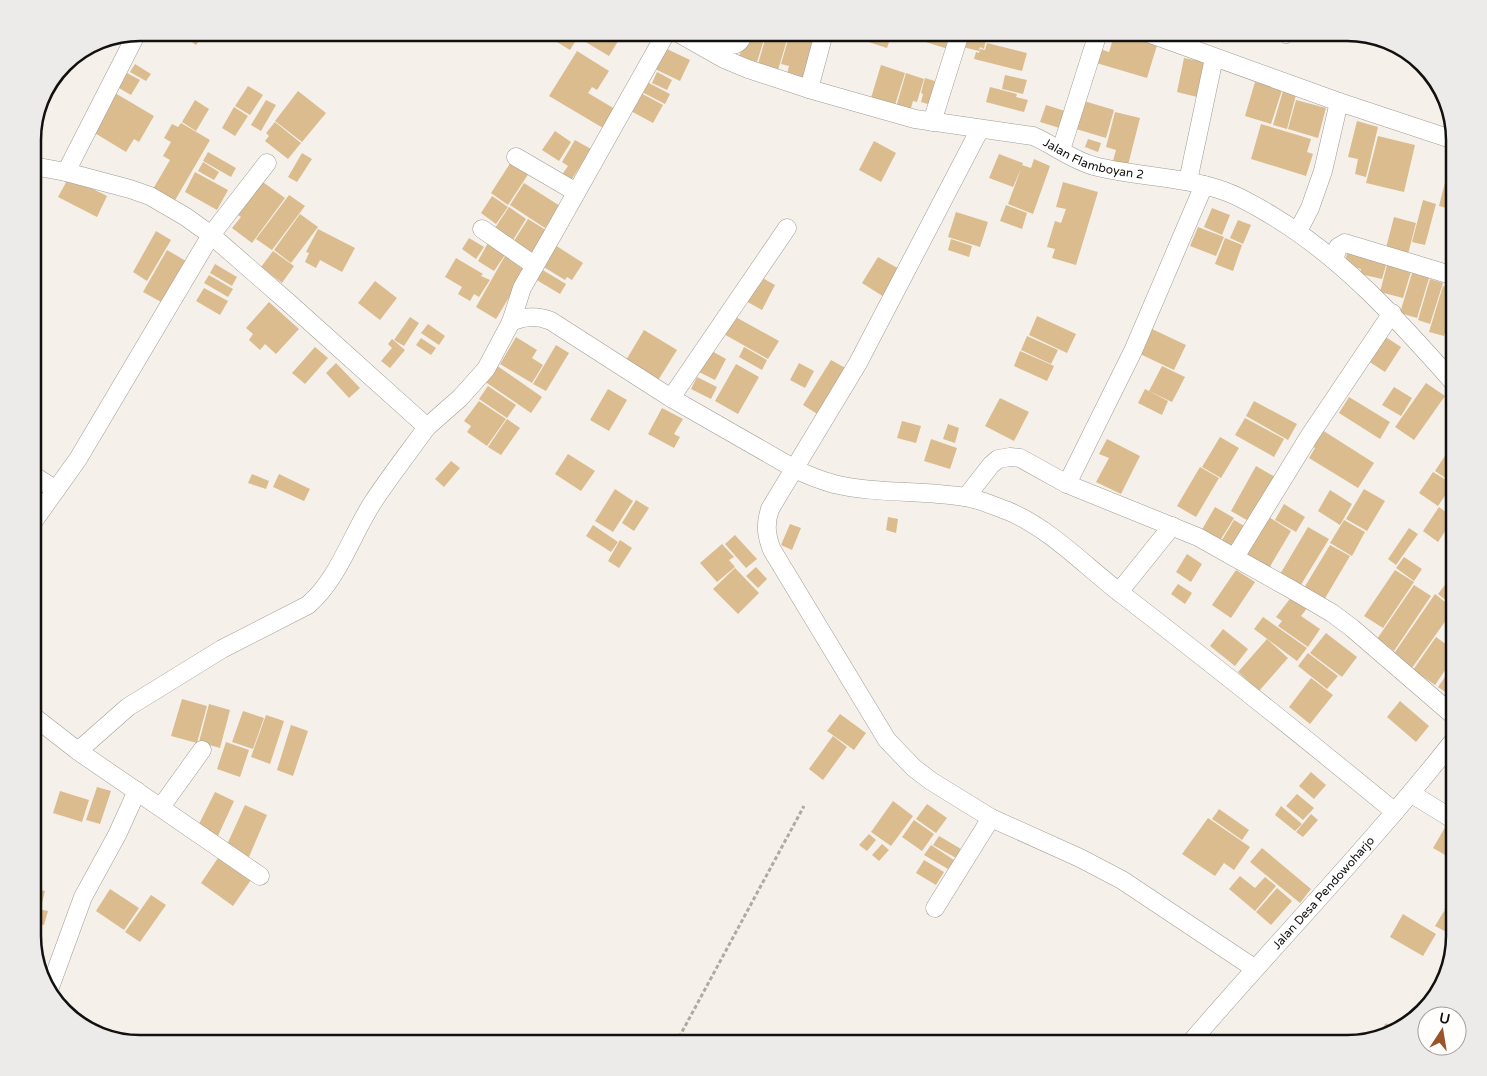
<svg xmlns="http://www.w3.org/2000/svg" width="1487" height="1076" font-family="'Varela Round',sans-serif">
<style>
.building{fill:#dbbc8e}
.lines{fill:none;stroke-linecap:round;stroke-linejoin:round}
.lane-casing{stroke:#a09c96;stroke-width:10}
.street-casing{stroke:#a09c96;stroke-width:19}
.path{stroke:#adaaa5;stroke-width:3;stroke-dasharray:4 2.5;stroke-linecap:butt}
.lane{stroke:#fff;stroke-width:9}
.street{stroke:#fff;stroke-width:18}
.labels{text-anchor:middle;stroke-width:4.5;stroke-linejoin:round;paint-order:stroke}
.street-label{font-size:12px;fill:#12110f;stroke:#fffefd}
.rim{fill:none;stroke:#12110f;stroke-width:2.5}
</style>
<rect width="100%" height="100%" fill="#f5f0ea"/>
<path class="building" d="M179 33H205L196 45Z
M556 33H571L578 37 570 50 552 39Z
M590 33H623L609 56 584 41Z
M749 33H766L757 62 739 56Z
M767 33H789L778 70 758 64Z
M790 33 817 40 805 79 787 74 789 66 781 64Z
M841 33H892L887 48Z
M897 33H942L953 36 948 49Z
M1115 33H1127L1158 42 1147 78 1093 62 1097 48 1109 52Z
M966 34 986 39 984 49 980 47 979 51 963 47Z
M987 43 1027 53 1022 71 974 59 976 52 979 53 980 49 985 50Z
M665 48 690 60 680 81 655 69Z
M577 51 609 71 597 90 592 87 588 93 615 109 603 128 549 96Z
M1184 58 1209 63 1201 98 1177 92Z
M135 64 151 74 146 81 130 72Z
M881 65 905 73 895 105 871 98Z
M657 72 672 80 667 90 652 83Z
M127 73 140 80 131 95 119 88Z
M906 73 924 79 917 102 913 101 910 111 896 107Z
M1005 75 1027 80 1023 94 1002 89Z
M925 78 938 82 931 105 921 102 923 94 921 93Z
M647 82 670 94 665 104 642 92Z
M1255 82 1282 90 1271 124 1245 116Z
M248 86 263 95 250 115 235 106Z
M990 87 1017 94 1016 97 1028 100 1024 112 986 102Z
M298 91 326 113 302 142 275 121Z
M1283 91 1296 95 1287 129 1273 125Z
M639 92 663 105 653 123 629 110Z
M115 93 154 116 139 142 134 139 126 152 93 132Z
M195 100 209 109 196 131 182 122Z
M266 100 276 105 261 131 251 125Z
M1296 100 1326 108 1318 138 1288 129Z
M1084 101 1114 110 1106 138 1076 129Z
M1046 105 1068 112 1063 129 1040 122Z
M234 107 248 116 235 136 222 128Z
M1115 112 1140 118 1128 165 1113 161 1116 150 1106 147Z
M1357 121 1378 127 1366 177 1355 174 1358 159 1348 157Z
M275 122 301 143 288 159 265 141 269 136 266 133Z
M181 123 210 140 174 202 153 189 170 160 163 156 171 142 164 138 172 124 178 127Z
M1261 124 1311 139 1307 152 1313 154 1306 176 1251 159Z
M555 131 571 142 559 161 542 150Z
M1378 136 1415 145 1404 192 1366 183Z
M1088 139 1101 143 1098 152 1085 147Z
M575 140 591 149 570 182 561 176 568 166 562 162Z
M874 141 896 153 881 182 859 170Z
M1454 147V210L1439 206Z
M208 152 236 168 231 177 203 161Z
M302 153 312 159 297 182 288 177Z
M999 154 1023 163 1022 165 1031 168 1034 159 1050 166 1033 214 1008 204 1021 169 1013 187 989 178Z
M203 162 219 172 214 180 198 171Z
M511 162 529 173 508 205 491 193Z
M195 172 228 190 217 210 185 192Z
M69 177 107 196 97 217 58 197Z
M260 180 285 198 252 243 232 228 241 217 235 213Z
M1063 182 1098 192 1076 265 1052 258 1055 249 1047 247 1055 221 1061 223 1066 209 1056 207Z
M524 183 560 206 545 228 510 205Z
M289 195 305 206 272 250 256 239Z
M492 196 508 207 496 224 481 213Z
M1423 200 1436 204 1425 245 1412 242Z
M1006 205 1027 213 1022 229 1000 221Z
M509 207 526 219 513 240 495 228Z
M1212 208 1230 215 1222 235 1204 227Z
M956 212 988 222 980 247 948 237Z
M300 214 318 227 291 263 274 250Z
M1394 217 1416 223 1408 254 1386 248Z
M528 219 549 232 533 257 512 244Z
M1238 220 1251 225 1243 244 1230 238Z
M1198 227 1224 237 1216 256 1190 246Z
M318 229 355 248 342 272 320 260 316 268 305 262 309 253 306 252Z
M156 231 171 240 147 281 133 272Z
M469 238 484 247 476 259 462 249Z
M1225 238 1242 245 1233 271 1215 264Z
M951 239 972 246 969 257 948 250Z
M489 241 507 252 494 271 478 261Z
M555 245 583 263 572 280 567 277 565 280 542 266Z
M1349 247 1388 258 1382 279 1360 274 1361 269 1344 264Z
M167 250 186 261 163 303 143 292Z
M273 251 294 266 282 283 261 267Z
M505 256 526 269 496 319 476 307Z
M878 257 901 270 884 297 862 283Z
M456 258 483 274 481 276 490 280 479 297 474 294 470 301 458 294 462 287 445 277Z
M1388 261 1412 268 1403 298 1380 292Z
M215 264 237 277 232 286 210 273Z
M541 269 566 284 560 294 535 279Z
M1413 270 1430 275 1417 318 1400 313Z
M209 275 233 289 228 297 204 283Z
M757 275 775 285 762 310 744 300Z
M1430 279 1443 283 1430 324 1418 320Z
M375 281 397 298 380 320 358 303Z
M1443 286 1454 290V303L1444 336 1429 332Z
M204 288 228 301 220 315 196 301Z
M269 302 299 329 276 354 265 344 260 350 249 340 253 334 246 328Z
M1454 307V330L1448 328Z
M732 315 779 341 768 359 722 333Z
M1037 316 1076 334 1067 353 1029 335Z
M410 317 419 323 404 346 394 340Z
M428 324 445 336 439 345 421 333Z
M1152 329 1186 345 1174 370 1140 354Z
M644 330 677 350 657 382 625 362Z
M1381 334 1401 347 1385 372 1365 359Z
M1027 336 1058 350 1051 364 1021 350Z
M516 337 537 350 532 358 543 365 532 383 500 364Z
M421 338 436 348 431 355 416 345Z
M392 339 405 350 390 368 381 361 392 348 388 344Z
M556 345 569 353 546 391 533 384Z
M315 347 328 358 305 384 292 373Z
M744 347 767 360 762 370 739 357Z
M710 350 726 359 715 380 699 372Z
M1020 351 1054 366 1047 381 1014 366Z
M831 360 847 369 819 415 803 405Z
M336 363 360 388 349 398 326 373Z
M799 363 814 371 805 388 790 380Z
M736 364 759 377 738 414 715 401Z
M496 365 542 397 531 413 484 381Z
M1162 366 1185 377 1172 402 1149 391Z
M697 377 717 387 711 399 691 389Z
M1426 383 1445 396 1414 440 1395 427Z
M488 386 516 405 507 418 479 399Z
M1394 387 1412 398 1401 416 1382 405Z
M608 389 627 400 609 431 590 420Z
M1145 389 1168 401 1162 415 1138 403Z
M1349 397 1390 422 1380 439 1339 413Z
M1000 398 1029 412 1014 441 985 426Z
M479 401 506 419 487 446 467 432 471 426 464 421Z
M1254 401 1297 424 1288 440 1246 416Z
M662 408 683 419 674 434 680 437 674 448 648 434Z
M1245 418 1284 439 1274 457 1235 435Z
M507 419 520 428 501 455 488 447Z
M902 421 921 426 916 443 897 438Z
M948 424 959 428 955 443 943 439Z
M1319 428 1374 463 1358 488 1309 458 1315 448 1309 444Z
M1220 437 1239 448 1221 478 1202 467Z
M931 439 957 448 950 469 924 461Z
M1107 439 1140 456 1121 494 1096 482 1109 458 1099 454Z
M1454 442V481L1453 483 1435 471Z
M568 454 595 471 581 491 555 474Z
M451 461 460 468 444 487 435 479Z
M1256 466 1277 478 1252 523 1231 511Z
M1200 467 1219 478 1196 517 1177 506Z
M1433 472 1453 484 1438 506 1419 493Z
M252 474 269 481 266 489 248 483Z
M279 474 310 489 304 501 273 487Z
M615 489 633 501 613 532 595 521Z
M1364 489 1385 501 1367 531 1346 519Z
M1330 490 1352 504 1340 525 1318 511Z
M636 500 649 508 634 531 622 523Z
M1284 504 1305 517 1296 532 1275 520Z
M1215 507 1234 518 1218 544 1200 533Z
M1439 507 1454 518 1438 542 1423 531Z
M888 517 898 519 896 533 886 530Z
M1269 517 1291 531 1268 570 1245 557Z
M1234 520 1246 527 1231 552 1219 545Z
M1344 520 1365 532 1352 556 1330 543Z
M790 524 801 528 792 550 781 545Z
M593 525 618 542 611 552 586 536Z
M1308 527 1329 539 1299 588 1279 576Z
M1409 528 1418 534 1396 565 1388 559Z
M735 535 757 559 746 568 725 544Z
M620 540 632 548 619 568 608 561Z
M722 544 734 557 729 560 735 567 717 582 700 563Z
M1330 545 1350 556 1324 600 1304 588Z
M1187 554 1202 564 1191 582 1176 572Z
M1404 557 1422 569 1414 581 1396 568Z
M756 567 767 579 758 588 746 576Z
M735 568 759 593 738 614 713 589Z
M1236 570 1255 582 1231 618 1212 605Z
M1395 570 1414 582 1383 628 1364 616Z
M1454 573V607L1438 594Z
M1178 584 1192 593 1185 604 1171 594Z
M1414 585 1431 596 1394 651 1377 639Z
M1435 594 1454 609 1412 668 1393 655Z
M1292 596 1308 607 1301 616 1320 629 1308 647 1278 626 1282 621 1276 617Z
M1263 617 1307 648 1297 661 1254 629Z
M1223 629 1248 649 1235 666 1210 646Z
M1326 633 1357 657 1342 677 1310 653Z
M1436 637 1454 650V657L1435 685 1413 670Z
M1267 639 1288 658 1259 691 1238 672Z
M1308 653 1338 676 1327 689 1298 666Z
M1452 667 1454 668V698L1438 687Z
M1311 678 1333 695 1310 724 1289 707Z
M182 699 207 706 197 743 171 736Z
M1400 701 1429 726 1416 742 1387 717Z
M209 704 230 710 220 748 199 742Z
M243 711 264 718 253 749 232 742Z
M840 714 866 733 854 750 827 731Z
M266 715 284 721 270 764 251 757Z
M291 725 308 731 293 776 277 770Z
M833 736 847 747 823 780 809 769Z
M226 742 249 750 240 777 217 769Z
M1311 772 1326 785 1314 799 1299 786Z
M97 787 111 791 100 824 86 820Z
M60 791 89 800 82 822 53 813Z
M215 792 234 801 217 838 197 828Z
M1297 794 1314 808 1303 820 1286 806Z
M893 801 913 816 891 846 871 832Z
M927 804 947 818 936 833 916 819Z
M245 805 267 815 248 859 225 849Z
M1281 806 1302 824 1295 831 1275 815Z
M1219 809 1249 830 1242 840 1212 819Z
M1311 814 1318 820 1303 837 1296 832Z
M1208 818 1250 847 1234 870 1224 863 1215 876 1182 854Z
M914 820 934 834 922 851 902 837Z
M1447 824 1454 828V860L1433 848Z
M869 834 876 840 867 851 859 845Z
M939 836 961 849 956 858 933 845Z
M882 844 889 850 879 861 872 855Z
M931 845 954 860 948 869 924 855Z
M1262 848 1311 889 1300 903 1250 862Z
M220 855 253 877 233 906 201 883Z
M924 860 944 872 936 885 916 873Z
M1240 876 1255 888 1265 877 1276 886 1255 911 1229 889Z
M33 888 45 891 41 907 33 905Z
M1277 888 1292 901 1271 925 1256 912Z
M110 889 139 908 124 930 96 911Z
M151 895 166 905 140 942 125 932Z
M1451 895 1454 897V915L1444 910Z
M33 908 48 911 44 925 36 923 34 933Z
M1444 911 1454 917V936L1435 926Z
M1403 914 1436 934 1423 956 1390 937Z
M1386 1023 1396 1031 1377 1036Z"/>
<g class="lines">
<defs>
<path id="lane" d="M1286 39 1288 33"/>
<g id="street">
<path id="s1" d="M678 33 724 59 748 69 809 89 915 119 1033 136C1054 145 1072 160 1094 166 1137 177 1182 176 1224 191 1241 197 1256 206 1271 215 1343 258 1399 321 1454 383"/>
<path d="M707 33C721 41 736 55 744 33"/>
<path d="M1148 33 1339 102"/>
<path d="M809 89 824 33"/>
<path d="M932 122 960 33"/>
<path d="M980 129 858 363 770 509C765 524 766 535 772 550L887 740 914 768 931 781 991 818 1080 858 1122 880 1254 968"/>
<path d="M1061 150 1098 33"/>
<path d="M516 157 576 192"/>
<path d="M33 166 66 172 130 189 150 196 186 217 211 235 289 303 427 427 460 398 486 369 511 322 522 288 553 234 666 33"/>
<path d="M66 172 137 33"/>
<path d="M1188 181 1214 58"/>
<path d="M482 229 534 265"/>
<path d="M1298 231 1310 208 1323 171 1339 102 1454 140"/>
<path d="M1334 260 1338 247 1345 243 1454 276"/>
<path d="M511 322C525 316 537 315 551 321L671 398 795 469C807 475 820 480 834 484 876 494 921 490 965 497 979 499 994 506 1008 511 1051 529 1086 567 1123 595 1215 666 1305 738 1395 812"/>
<path d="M671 398 787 228"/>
<path d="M33 475 56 490"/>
<path d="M1067 484 1133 351 1204 185"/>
<path d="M966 497 991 465 998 459 1010 457 1020 458 1067 484 1198 537 1289 588 1332 613 1352 628 1454 716"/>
<path d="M33 522 78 459 211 235 267 163"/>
<path d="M1235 557 1310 435 1392 313"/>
<path d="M1119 592 1172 526"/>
<path d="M33 716 78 751 260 876"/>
<path d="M78 751 128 707 222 649 308 605C339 578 351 536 373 502 390 476 409 452 427 427"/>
<path d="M1412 794 1454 820"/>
<path d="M161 807 202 750"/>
<path d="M935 908 991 818"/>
<path d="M49 990 83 897 117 835 137 791"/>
<path id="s2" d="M1190 1043C1277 942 1371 845 1454 740"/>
</g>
</defs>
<use href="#lane" class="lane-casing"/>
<use href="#street" class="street-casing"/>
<path class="path" d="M676 1043 804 806"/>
<use href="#lane" class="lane"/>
<use href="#street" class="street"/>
</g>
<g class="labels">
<g class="street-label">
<text dy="4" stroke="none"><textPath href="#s1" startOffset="438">Jalan Flamboyan 2</textPath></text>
<text dy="4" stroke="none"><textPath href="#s2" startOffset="201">Jalan Desa Pendowoharjo</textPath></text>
</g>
</g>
<path d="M0 0H1487V1076H0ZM140 41H1347A99 99 0 0 1 1446 140V936A99 99 0 0 1 1347 1035H140A99 99 0 0 1 41 936V140A99 99 0 0 1 140 41Z" fill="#ecebea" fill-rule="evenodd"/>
<path class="rim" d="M140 41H1347A99 99 0 0 1 1446 140V936A99 99 0 0 1 1347 1035H140A99 99 0 0 1 41 936V140A99 99 0 0 1 140 41Z"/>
<g transform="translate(1442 1031) rotate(12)"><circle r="24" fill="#fffefd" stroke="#a09f9e"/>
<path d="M0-4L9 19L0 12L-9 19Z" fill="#99542a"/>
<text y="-8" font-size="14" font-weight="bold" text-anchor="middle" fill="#12110f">U</text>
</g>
</svg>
